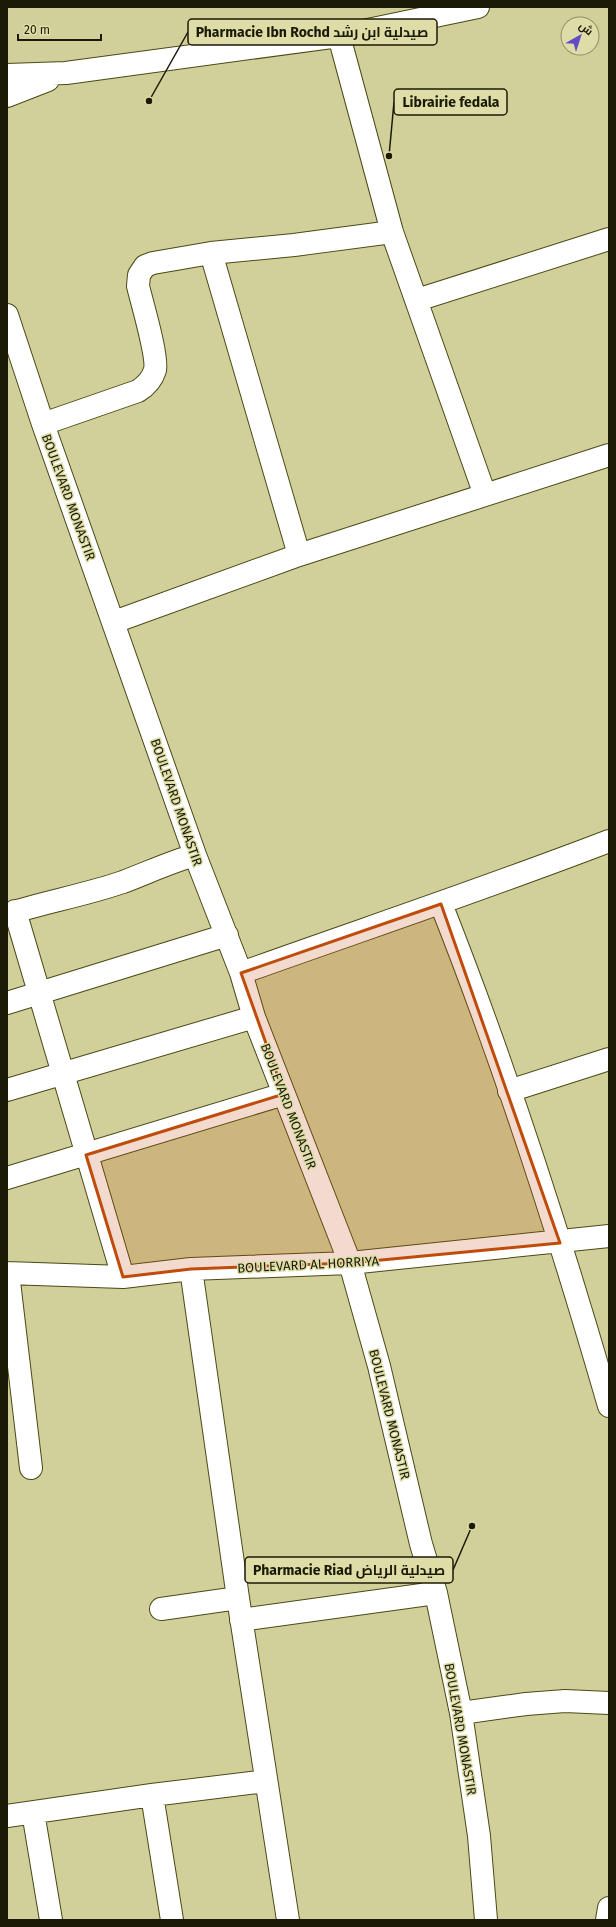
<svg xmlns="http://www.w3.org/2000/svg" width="616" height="1927" font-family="'Fira Sans',Cairo,sans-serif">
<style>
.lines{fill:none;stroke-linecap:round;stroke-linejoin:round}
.street-casing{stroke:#4b4917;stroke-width:24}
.street{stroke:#fff;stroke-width:22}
.marked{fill:#bf4c0b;fill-opacity:0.2;stroke:#bf4c0b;stroke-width:3;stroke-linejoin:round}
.labels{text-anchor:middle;stroke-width:3;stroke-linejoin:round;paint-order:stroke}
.street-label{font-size:13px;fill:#1b1a06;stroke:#dedda8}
.leader{fill:none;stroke:#1b1a06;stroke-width:1.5}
.callout-dot{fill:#1b1a06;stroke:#dedda8;stroke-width:1.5}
.callout{fill:#dedda8;stroke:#1b1a06;stroke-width:1.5}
.callout-label{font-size:14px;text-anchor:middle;font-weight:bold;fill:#1b1a06}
</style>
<rect width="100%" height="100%" fill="#d1d09b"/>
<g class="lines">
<defs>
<path id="street" d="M339 36 392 232 485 495
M7 75 66 73 339 36 478 7
M7 96 48 80
M417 300 609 239
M7 315 43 424 195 855 241 973 254 1017 350 1263 379 1366 421 1544 436 1593 461 1713 479 1836 486 1920
M43 424 138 391C146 386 152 380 155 370 158 356 142 303 138 286L139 275 145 266 153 263 211 253
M299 555 211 253 294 245 392 232
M114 622 299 555 609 455
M441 904C506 1068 560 1236 609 1406
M15 911 123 1277
M7 914C45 902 85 895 123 882 147 873 170 862 195 855
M241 973C364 929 487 888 609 841
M7 1003 227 935
M7 1090 254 1017
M509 1091 609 1059
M7 1178 284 1094
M191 1269 238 1598 288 1920
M7 1273 123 1277 191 1269 350 1263 609 1236
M8 1273 31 1468
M161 1609 238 1598
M241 1620 436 1593
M461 1713 526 1704 565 1701 609 1703
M152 1795 172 1920
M33 1812 51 1920
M7 1816 152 1795 266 1781
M607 1920 609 1908"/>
</defs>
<use href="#street" class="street-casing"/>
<use href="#street" class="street"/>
</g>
<path class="marked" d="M441 904 560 1243 350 1263 191 1269 123 1277 86 1155 284 1094 241 973Z"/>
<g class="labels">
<g class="street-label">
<text transform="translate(69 497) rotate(70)" y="5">BOULEVARD MONASTIR</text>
<text transform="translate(177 802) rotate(71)" y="5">BOULEVARD MONASTIR</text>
<text transform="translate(289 1106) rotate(69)" y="5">BOULEVARD MONASTIR</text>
<text transform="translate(308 1264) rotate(-3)" y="5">BOULEVARD AL HORRIYA</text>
<text transform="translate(390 1414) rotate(76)" y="5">BOULEVARD MONASTIR</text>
<text transform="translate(461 1729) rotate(80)" y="5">BOULEVARD MONASTIR</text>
</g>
</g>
<path class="leader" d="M149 101L188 32M389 156L394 102M472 1526L453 1570"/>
<g class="callout-dot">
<circle cx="149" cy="101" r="4"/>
<circle cx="389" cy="156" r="4"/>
<circle cx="472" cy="1526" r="4"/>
</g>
<g class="callout">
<rect x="188" y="19" width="249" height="26" rx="4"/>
<rect x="394" y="89" width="113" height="26" rx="4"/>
<rect x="245" y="1557" width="208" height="26" rx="4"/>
</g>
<g class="callout-label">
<text x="312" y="37">Pharmacie Ibn Rochd صيدلية ابن رشد</text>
<text x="451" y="107">Librairie fedala</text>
<text x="349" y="1575">Pharmacie Riad صيدلية الرياض</text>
</g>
<rect width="616" height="1927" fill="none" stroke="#1b1a06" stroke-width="16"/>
<g transform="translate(580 36) rotate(39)"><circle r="19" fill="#dedda8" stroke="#908f67"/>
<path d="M0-3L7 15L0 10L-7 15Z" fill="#624cc4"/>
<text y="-6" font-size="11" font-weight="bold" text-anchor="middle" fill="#1b1a06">ش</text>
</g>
<path d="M18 34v6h83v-6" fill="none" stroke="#1b1a06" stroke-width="2"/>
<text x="24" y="34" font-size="12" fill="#1b1a06" stroke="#dedda8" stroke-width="3" paint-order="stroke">20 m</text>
</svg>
